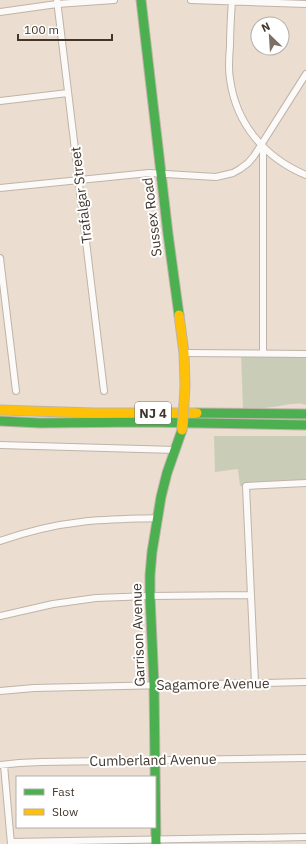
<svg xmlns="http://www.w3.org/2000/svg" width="306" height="844" font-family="'IBM Plex Sans',sans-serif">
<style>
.green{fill:#c9ccb7}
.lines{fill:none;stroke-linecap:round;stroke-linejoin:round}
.street-casing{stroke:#bfb4a9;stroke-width:8}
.fast-casing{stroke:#bfb4a9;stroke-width:11}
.slow-casing{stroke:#bfb4a9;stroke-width:11}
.street{stroke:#fcfaf8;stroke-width:6}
.fast{stroke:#4caf50;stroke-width:9}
.slow{stroke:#ffc107;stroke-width:9}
.slow-bridge-casing{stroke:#bfb4a9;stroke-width:11;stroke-linecap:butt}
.slow-bridge{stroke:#ffc107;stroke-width:9}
.labels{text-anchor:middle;stroke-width:4;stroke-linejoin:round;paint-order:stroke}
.shield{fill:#fff;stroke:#79726b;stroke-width:1}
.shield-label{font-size:13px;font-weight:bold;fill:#40362c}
.street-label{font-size:14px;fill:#40362c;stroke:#fff}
</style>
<rect width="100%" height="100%" fill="#ebddcf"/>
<path class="green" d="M241 353 306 354V405C295 401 283 406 272 407 262 409 252 408 243 408Z
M214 436H306V483L240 486 238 469 215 472Z"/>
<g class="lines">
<defs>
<path id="street" d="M57 0 104 391
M191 0 306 4
M232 0C231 15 230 31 230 46 229 57 228 68 230 79 236 124 265 158 306 175
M0 12 57 4 114 0
M0 101 68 93
M0 188 149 173 216 177 233 173 240 169 248 163 254 156 306 74
M0 258 16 391
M184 353 306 354
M263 353V147
M0 445 176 450
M0 541C26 532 53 525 81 522 106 519 132 519 158 518
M0 616 53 604 96 598 150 596 251 595
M255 683 246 486 306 483
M0 691 34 688 306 682
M0 765 19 763 41 762 306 758
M4 765 11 844
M11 842 306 837"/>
<path id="fast" d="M141 0 168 234 179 315
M197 413 306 414
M0 421 40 423 145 422 306 425
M156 844 154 685 150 596V575L152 552 161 497 167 473 182 430"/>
<path id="slow" d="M179 315 184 353 185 385 184 404
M0 410 94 413H197"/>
</defs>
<use href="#street" class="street-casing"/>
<use href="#fast" class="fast-casing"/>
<use href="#slow" class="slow-casing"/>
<use href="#street" class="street"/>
<use href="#fast" class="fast"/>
<use href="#slow" class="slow"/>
<defs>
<path id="slow-bridge" d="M182 430 184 404"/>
</defs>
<use href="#slow-bridge" class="slow-bridge-casing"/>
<use href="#slow-bridge" class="slow-bridge"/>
</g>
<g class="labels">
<rect class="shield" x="135" y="402" width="36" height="22" rx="3"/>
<g class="shield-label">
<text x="153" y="418">NJ 4</text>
</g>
<g class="street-label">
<text transform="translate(81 195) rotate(-97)" y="5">Trafalgar Street</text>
<text transform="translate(152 217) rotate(-97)" y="5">Sussex Road</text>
<text transform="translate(138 635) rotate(-92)" y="5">Garrison Avenue</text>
<text transform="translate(213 684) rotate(-1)" y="5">Sagamore Avenue</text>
<text transform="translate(153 760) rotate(-1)" y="5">Cumberland Avenue</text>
</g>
</g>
<rect x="16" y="776" width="140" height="52" fill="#ffffff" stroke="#b3afab"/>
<rect x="24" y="789" width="20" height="6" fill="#4caf50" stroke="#b3afab"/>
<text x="52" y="796" font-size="12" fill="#40362c">Fast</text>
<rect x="24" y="809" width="20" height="6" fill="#ffc107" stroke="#b3afab"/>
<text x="52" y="816" font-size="12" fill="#40362c">Slow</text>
<g transform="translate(270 36) rotate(335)"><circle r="19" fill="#ffffff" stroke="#b3afab"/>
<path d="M0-3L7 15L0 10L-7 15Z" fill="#7c7065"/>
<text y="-6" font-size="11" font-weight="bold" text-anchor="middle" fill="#40362c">N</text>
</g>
<path d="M18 34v6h94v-6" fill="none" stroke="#40362c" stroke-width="2"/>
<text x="24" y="34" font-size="12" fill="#40362c" stroke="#ffffff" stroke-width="3" paint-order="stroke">100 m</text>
</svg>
